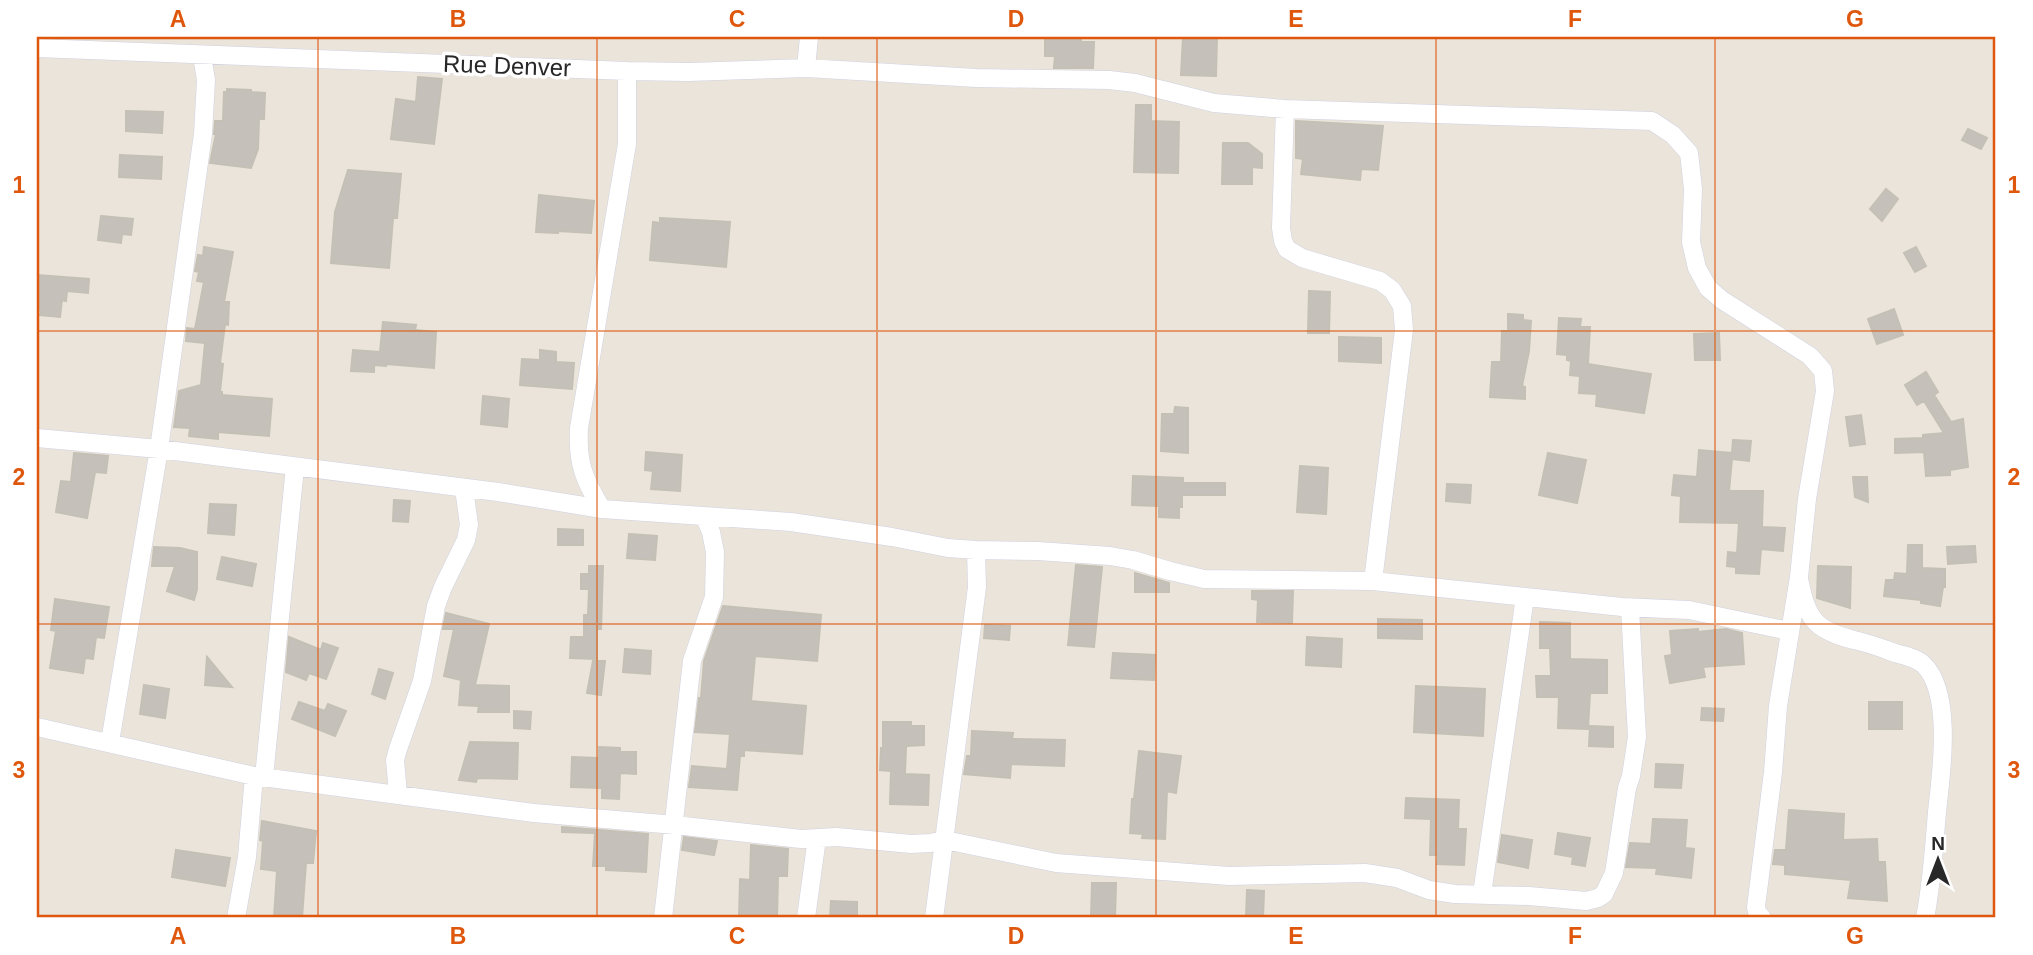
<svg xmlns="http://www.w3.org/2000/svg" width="2033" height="955" font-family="Helvetica,sans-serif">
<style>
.building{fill:#c5c1ba;stroke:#c4c0b5;stroke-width:2}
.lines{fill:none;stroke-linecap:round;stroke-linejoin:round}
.minor-casing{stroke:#d0d2e0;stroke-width:19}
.minor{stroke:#fff;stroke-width:18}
.grid{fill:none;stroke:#de570d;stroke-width:2;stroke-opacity:0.55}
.labels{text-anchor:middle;stroke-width:7;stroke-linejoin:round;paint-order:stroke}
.street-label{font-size:24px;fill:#282828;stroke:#fff}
.neatline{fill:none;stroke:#de570d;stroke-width:2.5}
.grid-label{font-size:23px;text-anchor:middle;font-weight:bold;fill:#de570d}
</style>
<rect width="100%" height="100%" fill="#eae4db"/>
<path class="building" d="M1045 37H1081V42H1094L1093 68H1054L1055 56H1045Z
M1183 37H1217L1216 76 1181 75Z
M418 77 442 79 434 144 391 139 396 99 416 102Z
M227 89 251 90V92L265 93 264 119H259L258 149 251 168 210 163 216 134H214L215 121H223L224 92H227Z
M1136 105H1151V121L1179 122 1178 173 1134 172Z
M126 111 163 112 162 133 126 131Z
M1296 121 1383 126 1378 170 1361 169 1360 180 1301 174 1303 159 1296 158Z
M1968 129 1987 138 1981 149 1962 140Z
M1223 143H1248L1262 154V168L1252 167V184H1222Z
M120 155 162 157 161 179 119 177Z
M348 170 401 174 397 218H393L389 268 331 263 335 212Z
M1886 189 1898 199 1882 221 1870 209Z
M539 195 594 201 591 233 558 231V233L536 232Z
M101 216 133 219 131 235 122 234 121 243 98 240Z
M660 218 730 222 726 267 650 260 653 222 660 223Z
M204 247 233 252 224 302H229L228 325 225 324 220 363 223 364 220 392H222V395L272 399 269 436 218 432V439L189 436 190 428 174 427 179 391 201 385 205 343 186 341 187 328 195 329 204 282 197 281 199 272 195 271 198 255 203 256Z
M1916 247 1926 266 1915 272 1904 253Z
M37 275 89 279 88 293 67 291 66 301 62 300 60 317 40 315 41 311 37 310Z
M1309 291 1330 292 1329 333H1308Z
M1894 309 1903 335 1877 344 1868 319Z
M1508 314 1523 315V320L1531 321 1529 351 1522 386 1525 387V399L1490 397 1492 362H1501L1502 331H1508Z
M1559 318 1581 319 1580 327H1590L1588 364 1651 374 1644 413 1596 406 1597 394 1579 393 1580 376 1570 375 1571 361 1567 360V355L1557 354Z
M383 322 416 325 415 330 436 332 434 368 386 364V366L374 365V372L351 371 353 350 380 352Z
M1719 333 1720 360H1695L1694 334Z
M1339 337 1381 338V363L1339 361Z
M540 350 556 352V362L574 363 572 389 520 385 522 359 540 360Z
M1926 372 1938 392 1934 395 1951 422 1963 419 1968 467 1950 470V475L1926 476 1924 452 1895 453V439L1923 438V435L1944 433 1924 401 1917 405 1905 385Z
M483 396 509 399 507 427 481 424Z
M1175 407 1188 408V453L1161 451 1162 414H1174Z
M1861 415 1865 444 1850 446 1846 417Z
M1733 440 1751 441 1749 461 1732 459 1729 491H1763L1762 527 1785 528 1783 551 1761 549 1759 574 1736 573V567L1727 566 1728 552 1737 553 1739 523 1680 522 1681 496 1672 495 1674 475 1697 477 1699 450 1732 453Z
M646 452 682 455 680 491 651 489 653 471 645 470Z
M74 453 108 456 106 473 95 472 87 518 56 512 61 481 71 482Z
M1548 453 1586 460 1577 503 1539 495Z
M1300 466 1328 468 1326 514 1297 512Z
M1133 476 1183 478V483H1225V495H1182V507H1179V518L1159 517V506L1132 505Z
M1853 477H1867L1868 502 1855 497Z
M1447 484 1471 485 1470 503 1446 501Z
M394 500 410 501 408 522 393 521Z
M210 504 236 505 234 535 208 533Z
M558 529 583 530V545H558Z
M629 534 657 536 655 560 627 558Z
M1908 545H1922V568L1945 569V587H1943L1940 606 1921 603V600L1884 596 1886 580H1894L1895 573 1907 574Z
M1975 546 1976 562 1948 564 1947 547Z
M154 547 180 548 197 552V589L194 600 167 591 175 566H152Z
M222 557 256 564 252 586 217 579Z
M1076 565 1102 567 1094 647 1068 645Z
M589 566H603L601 629H597V659L570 658 571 637H584V615H588L589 589H581V574H589Z
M1818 566 1851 567 1850 608 1817 598Z
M1135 573 1169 583V592H1135Z
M1252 591H1293L1292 623 1257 622 1258 600 1252 599Z
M55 599 109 607 104 638 96 637 93 659 85 658 83 673 50 668 56 631 51 630Z
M723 606 821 615 817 661 755 656 751 701 806 706 802 754 744 750V756H740L737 790 689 787 692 766 727 769 730 734 695 732 699 698H701L704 661Z
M446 613 489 624 475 685 509 686V712H478L479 706 459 705 461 680 444 676 454 629H443Z
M1378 619 1422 620V639L1378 638Z
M1540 622 1570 623V659L1607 660V693H1590L1588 729 1558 728 1559 697H1537L1536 676H1551L1550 648H1540Z
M985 625 1010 626 1009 640 984 638Z
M1698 629V632L1726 629 1742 633 1744 664 1703 667 1705 677 1670 683 1665 656 1672 655 1670 631Z
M289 637 321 650 323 643 338 648 326 679 309 673 306 680 286 672Z
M1307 637 1342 639 1341 667 1306 665Z
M625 649 651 651 650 674 623 672Z
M1113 653 1155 655 1154 680 1111 678Z
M207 657 232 687 205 685Z
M593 661H605L601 695 587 693Z
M379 669 393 673 385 699 372 694Z
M144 685 169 689 165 718 140 714Z
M1416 686 1485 689 1483 736 1414 732Z
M299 702 325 711 328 704 346 711 335 736 292 719Z
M1869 702H1902V729H1869Z
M1702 708 1724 709 1723 721 1701 720Z
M514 711 531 712 530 729 514 728Z
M883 722H911V726H924V745L906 746 905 774 929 775 928 805 890 804 891 771 880 770 881 748H883Z
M1590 726 1613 727V747L1589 746Z
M972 731 1013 733 1012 739 1065 740 1064 766 1011 764 1010 778 964 774 967 756H971Z
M470 742 518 743 517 779 477 778 476 782 459 780Z
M599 747 620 748V752H636V774L620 773 619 799 602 798V788L571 787 572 757 599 758Z
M1139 751 1181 756 1176 793 1167 791 1165 839 1142 838 1143 834 1130 833 1132 799H1134Z
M1656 764 1683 765 1681 788 1655 787Z
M1406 798 1459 800 1458 829H1466L1464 865 1437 864 1438 855H1430L1431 819 1405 818Z
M1789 810 1844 814 1843 840 1877 839 1878 862H1885L1887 901 1848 898 1851 880 1785 874V865L1773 864 1775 850H1786Z
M1653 819 1687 820 1685 848 1694 849 1691 878 1656 874 1657 868 1626 867 1630 843 1651 844Z
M262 821 316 831 313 863H306L302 918H274L277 871 261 869 263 841 260 840Z
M562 827 648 834 646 872 606 870V866H593L595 833 562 832Z
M1558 833 1590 838 1585 866 1572 864 1573 857 1555 854Z
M1502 835 1532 840 1528 868 1498 862Z
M684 837 717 841 714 855 682 850Z
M751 845 788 849 787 876H778L777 918H739L740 879 750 880Z
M176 850 230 858 225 886 172 877Z
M1092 883H1116L1115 918 1091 916Z
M1247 890 1264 891 1263 918H1246Z
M831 901 857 902V918H830Z"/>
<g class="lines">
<defs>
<path id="minor" d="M37 48 627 71 688 72 806 68 976 78 1109 80 1135 83 1214 103 1285 109 1652 121 1673 135 1689 153 1693 189 1691 242 1697 268 1708 288 1722 300 1810 356 1823 371 1825 391 1807 499 1799 577 1778 706 1773 772 1756 907 1757 912 1762 918
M806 68 809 37
M1285 109 1281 228 1283 241 1287 249 1302 258 1380 281 1392 290 1402 306 1404 330 1373 581
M37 438 159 449 498 492 602 509 791 522 892 537 948 548 976 550 1038 551 1110 556 1133 560 1170 571 1204 579 1373 581 1622 607 1689 610 1789 631
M602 509C584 480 577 463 579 428L627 144V71
M1800 583C1807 621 1818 631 1854 640 1868 643 1882 648 1895 653 1906 656 1917 658 1924 665 1953 694 1941 775 1937 812 1934 847 1932 883 1925 918
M37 727 254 776 534 813 675 825 801 839 837 837 911 844 930 843 945 840 1056 863 1229 876 1365 873 1397 878 1429 890 1455 894 1529 896 1586 901 1598 898 1604 894 1614 873 1627 788 1631 776 1637 737 1630 608
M110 742 159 449 203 134 206 80 202 56
M264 777 295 467
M398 794 395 760 398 749 422 681 436 606 443 587 466 540 469 525 464 488
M1482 894 1525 597
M236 918 247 857 254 776
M663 918 692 661 714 597 715 552 711 532 704 516
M806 918 817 838
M934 918 977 587 976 550"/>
</defs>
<use href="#minor" class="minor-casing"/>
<use href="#minor" class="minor"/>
</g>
<path class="grid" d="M318 37V918M597 37V918M877 37V918M1156 37V918M1436 37V918M1715 37V918M37 331H1996M37 624H1996"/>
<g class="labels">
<g class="street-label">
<text transform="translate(507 66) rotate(2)" y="8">Rue Denver</text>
</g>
</g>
<rect width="2033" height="955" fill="none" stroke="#ffffff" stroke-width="77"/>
<g transform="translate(1938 860)" stroke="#ffffff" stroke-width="5" paint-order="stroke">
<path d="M0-5L12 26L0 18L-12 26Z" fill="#282828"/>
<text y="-10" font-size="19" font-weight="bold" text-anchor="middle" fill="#282828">N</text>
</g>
<rect x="38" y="38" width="1956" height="878" class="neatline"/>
<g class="grid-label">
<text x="178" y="27">A</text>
<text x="458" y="27">B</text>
<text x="737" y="27">C</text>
<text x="1016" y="27">D</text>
<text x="1296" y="27">E</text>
<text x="1575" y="27">F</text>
<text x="1855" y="27">G</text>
<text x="19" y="193">1</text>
<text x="2014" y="193">1</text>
<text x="19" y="485">2</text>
<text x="2014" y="485">2</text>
<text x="19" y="778">3</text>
<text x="2014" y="778">3</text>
<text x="178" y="944">A</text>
<text x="458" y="944">B</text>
<text x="737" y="944">C</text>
<text x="1016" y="944">D</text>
<text x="1296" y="944">E</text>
<text x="1575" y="944">F</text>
<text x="1855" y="944">G</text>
</g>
</svg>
